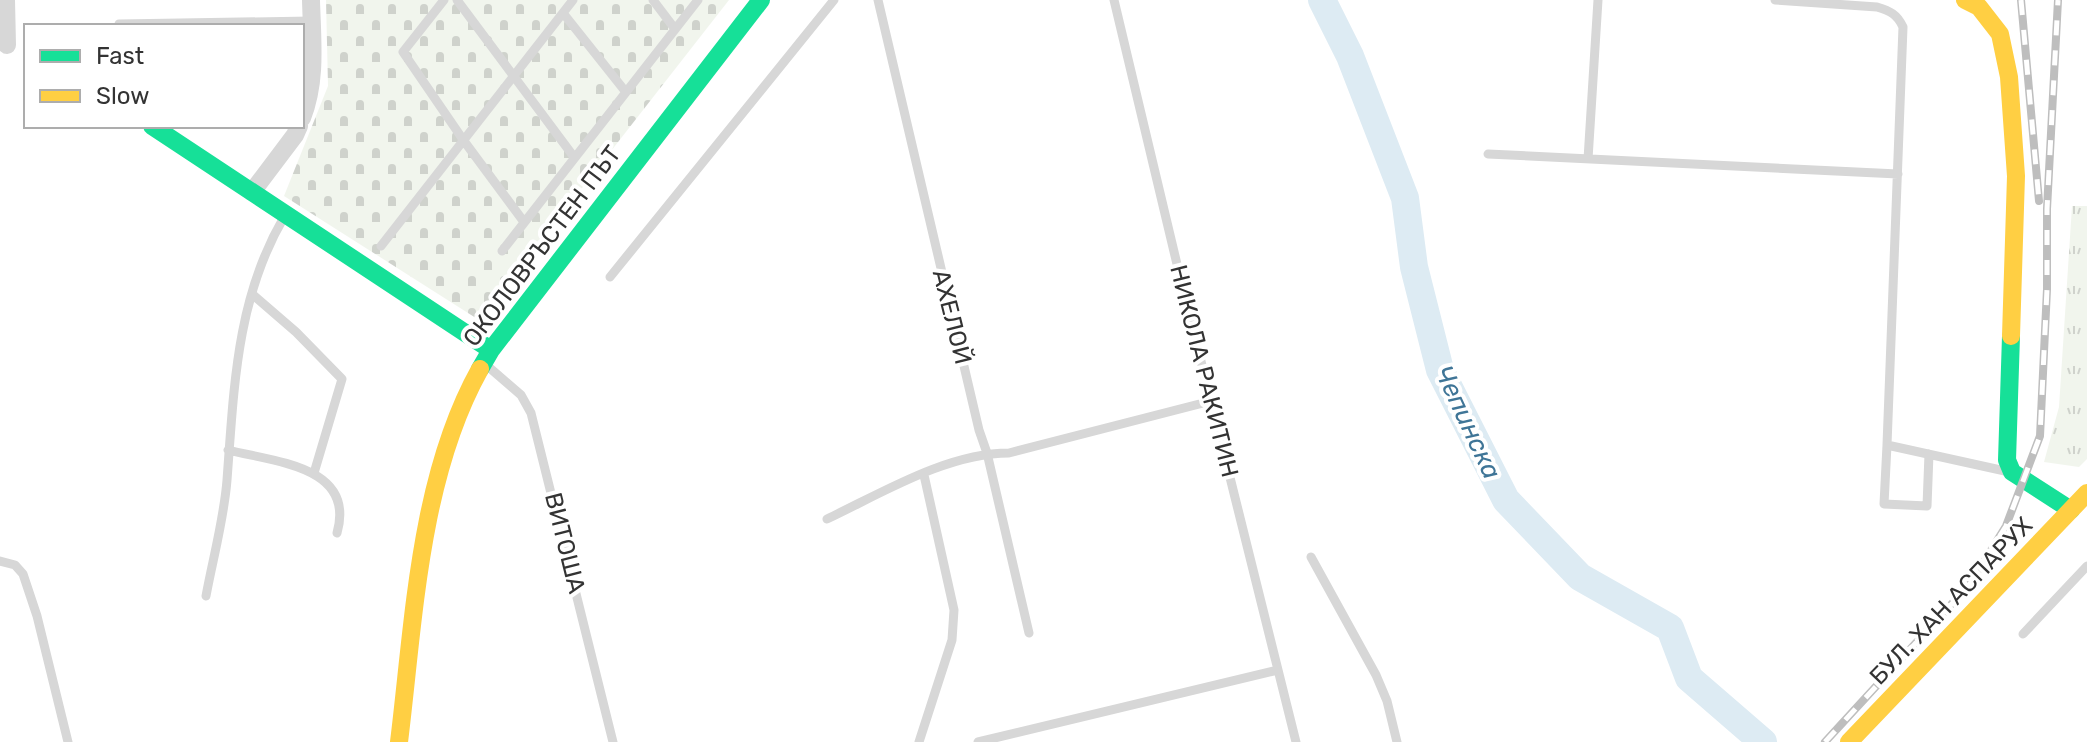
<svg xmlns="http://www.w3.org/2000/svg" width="2087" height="742" font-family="Rubik,sans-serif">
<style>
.grass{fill:url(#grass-tufts)}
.cemetery{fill:url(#cemetery-stones)}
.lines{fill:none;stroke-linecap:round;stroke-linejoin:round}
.river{stroke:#ddebf3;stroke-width:28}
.lane{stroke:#d7d7d7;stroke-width:9}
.street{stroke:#d7d7d7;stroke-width:18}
.fast{stroke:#16e098;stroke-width:18}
.slow{stroke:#ffcf43;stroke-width:18}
.rail-casing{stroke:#bebebe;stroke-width:8}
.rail{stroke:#fff;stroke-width:5;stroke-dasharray:15;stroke-linecap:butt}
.labels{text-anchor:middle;stroke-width:8;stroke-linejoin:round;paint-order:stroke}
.street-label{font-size:24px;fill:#333;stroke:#fff}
.water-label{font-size:26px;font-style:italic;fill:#3f7597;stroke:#fff}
</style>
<defs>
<pattern id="grass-tufts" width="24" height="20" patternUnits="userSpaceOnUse" patternTransform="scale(2)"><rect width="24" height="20" fill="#f1f5ed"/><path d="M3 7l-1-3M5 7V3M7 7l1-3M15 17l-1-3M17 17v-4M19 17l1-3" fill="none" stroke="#cfd2cc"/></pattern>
<pattern id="cemetery-stones" width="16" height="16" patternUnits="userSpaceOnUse" patternTransform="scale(2)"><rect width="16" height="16" fill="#f1f5ed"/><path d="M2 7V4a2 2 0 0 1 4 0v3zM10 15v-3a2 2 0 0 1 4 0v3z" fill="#cfd2cc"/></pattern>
</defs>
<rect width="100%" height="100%" fill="#fff"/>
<path class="grass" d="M2072 206H2087V459L2079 467 2044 462 2059 407Z"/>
<path class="cemetery" d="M326 0H729L479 320 284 196 328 86Z"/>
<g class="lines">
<path class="river" d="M1322 0 1350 56 1405 198 1414 267 1440 370 1506 500 1580 577 1670 628 1689 678 1763 742"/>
<path class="lane" d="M444 0 403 52 464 141 524 222
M457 0 574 157
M653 0 675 29
M878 0 979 430 987 453 1029 633
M1114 0 1181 281 1296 742
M1775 0 1877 7C1890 11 1897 14 1903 27L1887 445
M563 13 625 91
M119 24 311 21
M1488 154 1898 174
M1588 159 1598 0
M381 246 573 0
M502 251 698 0
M610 277 834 0
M252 294 296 332 342 379 314 473
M484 363 521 395 531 413 613 742
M228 450C275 462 356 466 337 533
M1929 454 1927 506 1884 504 1887 445 2005 471
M827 519C882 493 947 453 1009 453L1211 401
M1311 557 1376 675 1387 701 1397 742
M0 561 15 565 23 574 37 616 68 742
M206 596C213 558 224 519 227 480 234 389 236 299 284 217
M2023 634 2087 566
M919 742 952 640 954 610 924 475
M978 742 1278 670"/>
<path class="street" d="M6 0 7 45
M302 118C317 80 312 40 311 0
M252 192 295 135 299 126"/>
<path class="fast" d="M152 126 491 350
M2011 336 2007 460 2012 472 2071 510
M480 369 491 350 761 0"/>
<path class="slow" d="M1965 0 1979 7 2000 34 2009 77 2016 176 2011 336
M399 742C414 621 419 478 480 369
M1849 742 2087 493"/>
<defs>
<path id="rail" d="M2021 0 2039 201
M1825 742 1970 584 2006 526 2040 436 2047 289V209L2058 0"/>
</defs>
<use href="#rail" class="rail-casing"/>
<use href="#rail" class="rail"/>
</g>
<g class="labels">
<g class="street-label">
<text transform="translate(542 246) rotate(-53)" y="8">ОКОЛОВРЪСТЕН ПЪТ</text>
<text transform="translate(952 317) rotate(76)" y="8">АХЕЛОЙ</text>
<text transform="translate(1204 371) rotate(76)" y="8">НИКОЛА РАКИТИН</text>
<text transform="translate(565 543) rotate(76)" y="8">ВИТОША</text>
<text transform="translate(1951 601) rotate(-46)" y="8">БУЛ. ХАН АСПАРУХ</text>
</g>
<g class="water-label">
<text transform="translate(1468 422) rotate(65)" y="9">Чепинска</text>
</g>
</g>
<rect x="24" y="24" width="280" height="104" fill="#ffffff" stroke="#adadad" stroke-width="2"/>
<rect x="40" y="50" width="40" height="12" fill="#16e098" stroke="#adadad" stroke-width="2"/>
<text x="96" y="64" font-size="24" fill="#333333">Fast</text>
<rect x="40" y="90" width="40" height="12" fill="#ffcf43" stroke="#adadad" stroke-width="2"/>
<text x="96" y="104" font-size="24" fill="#333333">Slow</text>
</svg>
